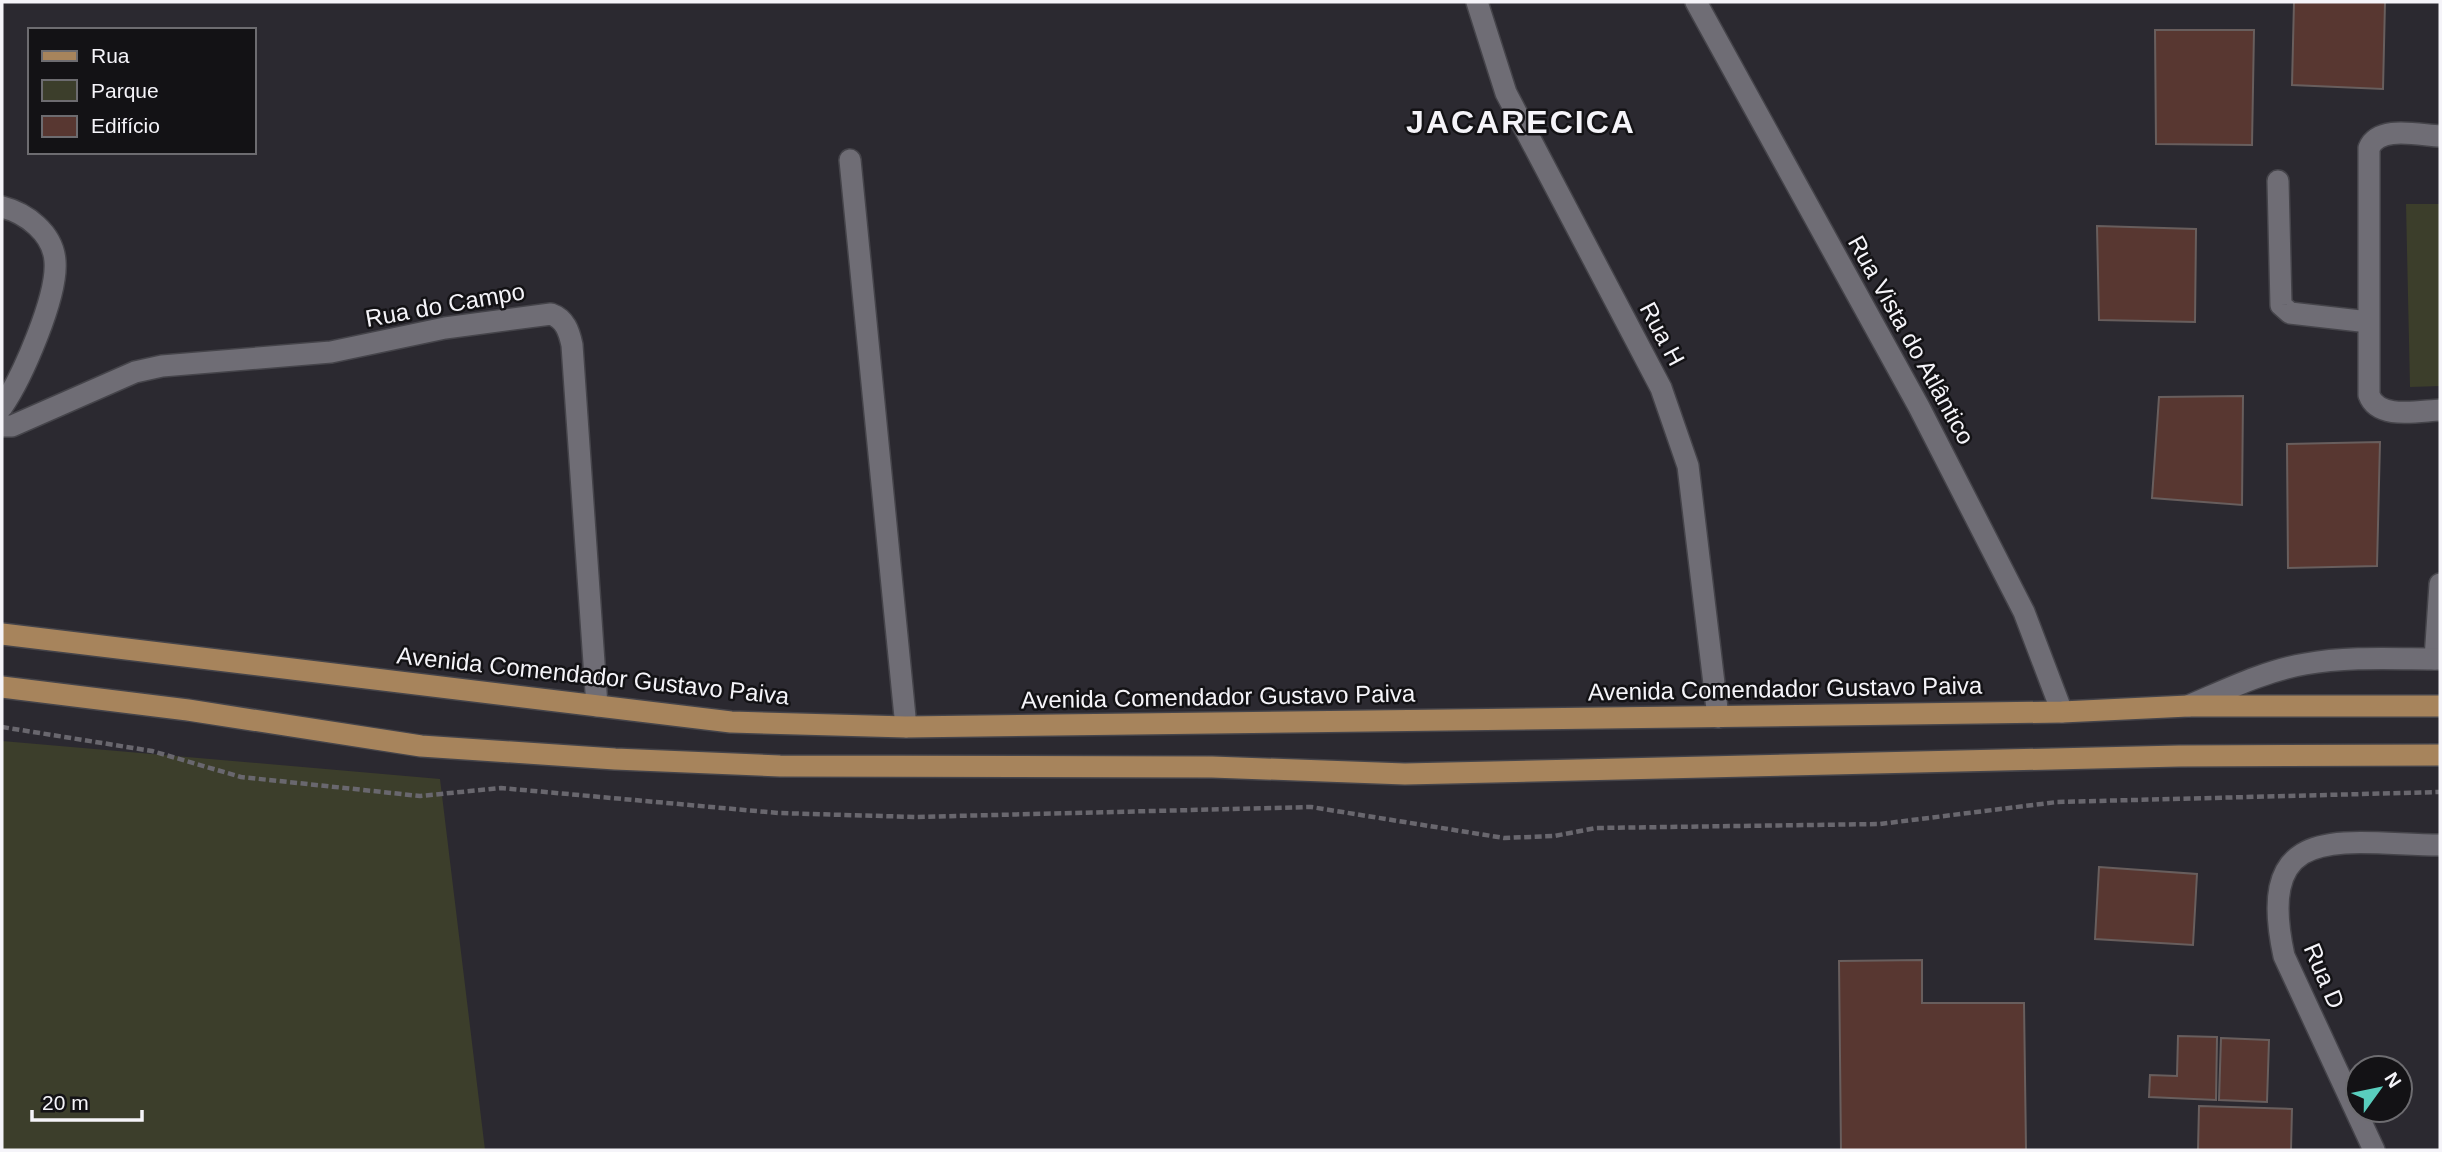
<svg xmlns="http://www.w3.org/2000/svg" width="2442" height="1152" font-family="Arial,sans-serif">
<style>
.green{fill:#3c3e2b}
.building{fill:#583731;stroke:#685e5d;stroke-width:2}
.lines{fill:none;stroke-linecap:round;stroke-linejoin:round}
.minor-casing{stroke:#45444a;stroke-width:24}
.tertiary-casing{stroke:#45444a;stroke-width:24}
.primary-casing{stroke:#45444a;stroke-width:24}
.path{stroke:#69676e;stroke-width:4.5;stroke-dasharray:7 3.5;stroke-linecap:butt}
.minor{stroke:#6f6d75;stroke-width:21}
.tertiary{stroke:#6f6d75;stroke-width:21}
.primary{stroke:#a7845c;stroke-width:21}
.labels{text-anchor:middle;stroke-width:5;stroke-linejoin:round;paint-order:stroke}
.street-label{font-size:24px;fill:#f5f4f9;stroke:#131215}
.district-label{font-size:32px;font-weight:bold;letter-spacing:2px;fill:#f5f4f9;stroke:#131215}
</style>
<rect width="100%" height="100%" fill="#2b2930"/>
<path class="green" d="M2406 204H2440V386L2410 387Z
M2 741 440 779 485 1150H2Z"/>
<path class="building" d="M2294 2H2385L2383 89 2292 85Z
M2155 30H2254L2252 145 2156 144Z
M2097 226 2196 229 2195 322 2099 320Z
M2243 396 2242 505 2152 498 2159 397Z
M2380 442 2377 566 2288 568 2287 444Z
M2099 867 2197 874 2193 945 2095 939Z
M1922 960V1003H2024L2026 1150H1841L1839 961Z
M2178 1036 2217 1037 2216 1100 2149 1097 2150 1075 2177 1076Z
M2221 1038 2269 1040 2267 1102 2219 1100Z
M2199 1106 2292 1109 2291 1150H2198Z"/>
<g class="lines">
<defs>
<path id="minor" d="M1477 2 1506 93 1661 388 1688 466 1718 717
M1696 2 1919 407 2024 612 2062 712
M2440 136C2418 135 2379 125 2369 148V395C2378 420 2418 411 2440 410
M850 160 906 727
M2278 181 2281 305 2290 313 2369 322
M2 207C26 213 53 233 55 261 58 296 22 378 2 407
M2 426H12L135 372 162 366 331 352 445 328 551 314C565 319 569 331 572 345L597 706
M2435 659 2440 584"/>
<path id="tertiary" d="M2188 706C2226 690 2264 671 2305 664 2349 656 2396 659 2440 659
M2374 1150 2284 956C2254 818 2342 844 2440 845"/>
<path id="primary" d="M2 634 731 722 906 727 2062 712 2188 706H2440
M2 687 188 710 421 746 615 759 780 766 1212 767 1405 774 2179 756 2440 755"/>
</defs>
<use href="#minor" class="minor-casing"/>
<use href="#tertiary" class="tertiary-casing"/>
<use href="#primary" class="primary-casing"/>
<path class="path" d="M2 727 152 751 241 777 420 796 501 788 778 813 915 817 1311 807 1504 838 1554 836 1596 828 1880 824 2057 802 2440 792"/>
<use href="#minor" class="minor"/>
<use href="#tertiary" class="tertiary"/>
<use href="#primary" class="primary"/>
</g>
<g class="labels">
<g class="street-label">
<text transform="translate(445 305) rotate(-10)" y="8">Rua do Campo</text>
<text transform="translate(1662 334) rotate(62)" y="8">Rua H</text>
<text transform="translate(1911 340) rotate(61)" y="8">Rua Vista do Atlântico</text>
<text transform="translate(593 676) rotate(6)" y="8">Avenida Comendador Gustavo Paiva</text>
<text transform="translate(1785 689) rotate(-1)" y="8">Avenida Comendador Gustavo Paiva</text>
<text transform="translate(1218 697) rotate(-1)" y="8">Avenida Comendador Gustavo Paiva</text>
<text transform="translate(2324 976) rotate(67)" y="8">Rua D</text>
</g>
<g class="district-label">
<text x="1521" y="133">JACARECICA</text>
</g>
</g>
<rect width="2442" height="1152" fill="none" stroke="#f5f4f9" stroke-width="7"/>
<rect x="28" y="28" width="228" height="126" fill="#131215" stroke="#6d6c70" stroke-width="2"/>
<rect x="42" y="51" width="35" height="10" fill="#a7845c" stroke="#6d6c70" stroke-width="2"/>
<text x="91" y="63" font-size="21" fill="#f5f4f9">Rua</text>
<rect x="42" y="80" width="35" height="21" fill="#3c3e2b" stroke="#6d6c70" stroke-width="2"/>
<text x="91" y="98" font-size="21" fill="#f5f4f9">Parque</text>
<rect x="42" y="116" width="35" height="21" fill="#583731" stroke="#6d6c70" stroke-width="2"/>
<text x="91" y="133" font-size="21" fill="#f5f4f9">Edifício</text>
<g transform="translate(2379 1089) rotate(57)"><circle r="33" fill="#131215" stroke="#6d6c70" stroke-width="2"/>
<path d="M0-5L12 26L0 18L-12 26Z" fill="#59cebe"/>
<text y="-10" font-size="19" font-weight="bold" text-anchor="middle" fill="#f5f4f9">N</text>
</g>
<path d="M32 1110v10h110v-10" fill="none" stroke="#f5f4f9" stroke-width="3.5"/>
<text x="42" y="1110" font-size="21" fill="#f5f4f9" stroke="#131215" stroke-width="5" paint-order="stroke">20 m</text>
</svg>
